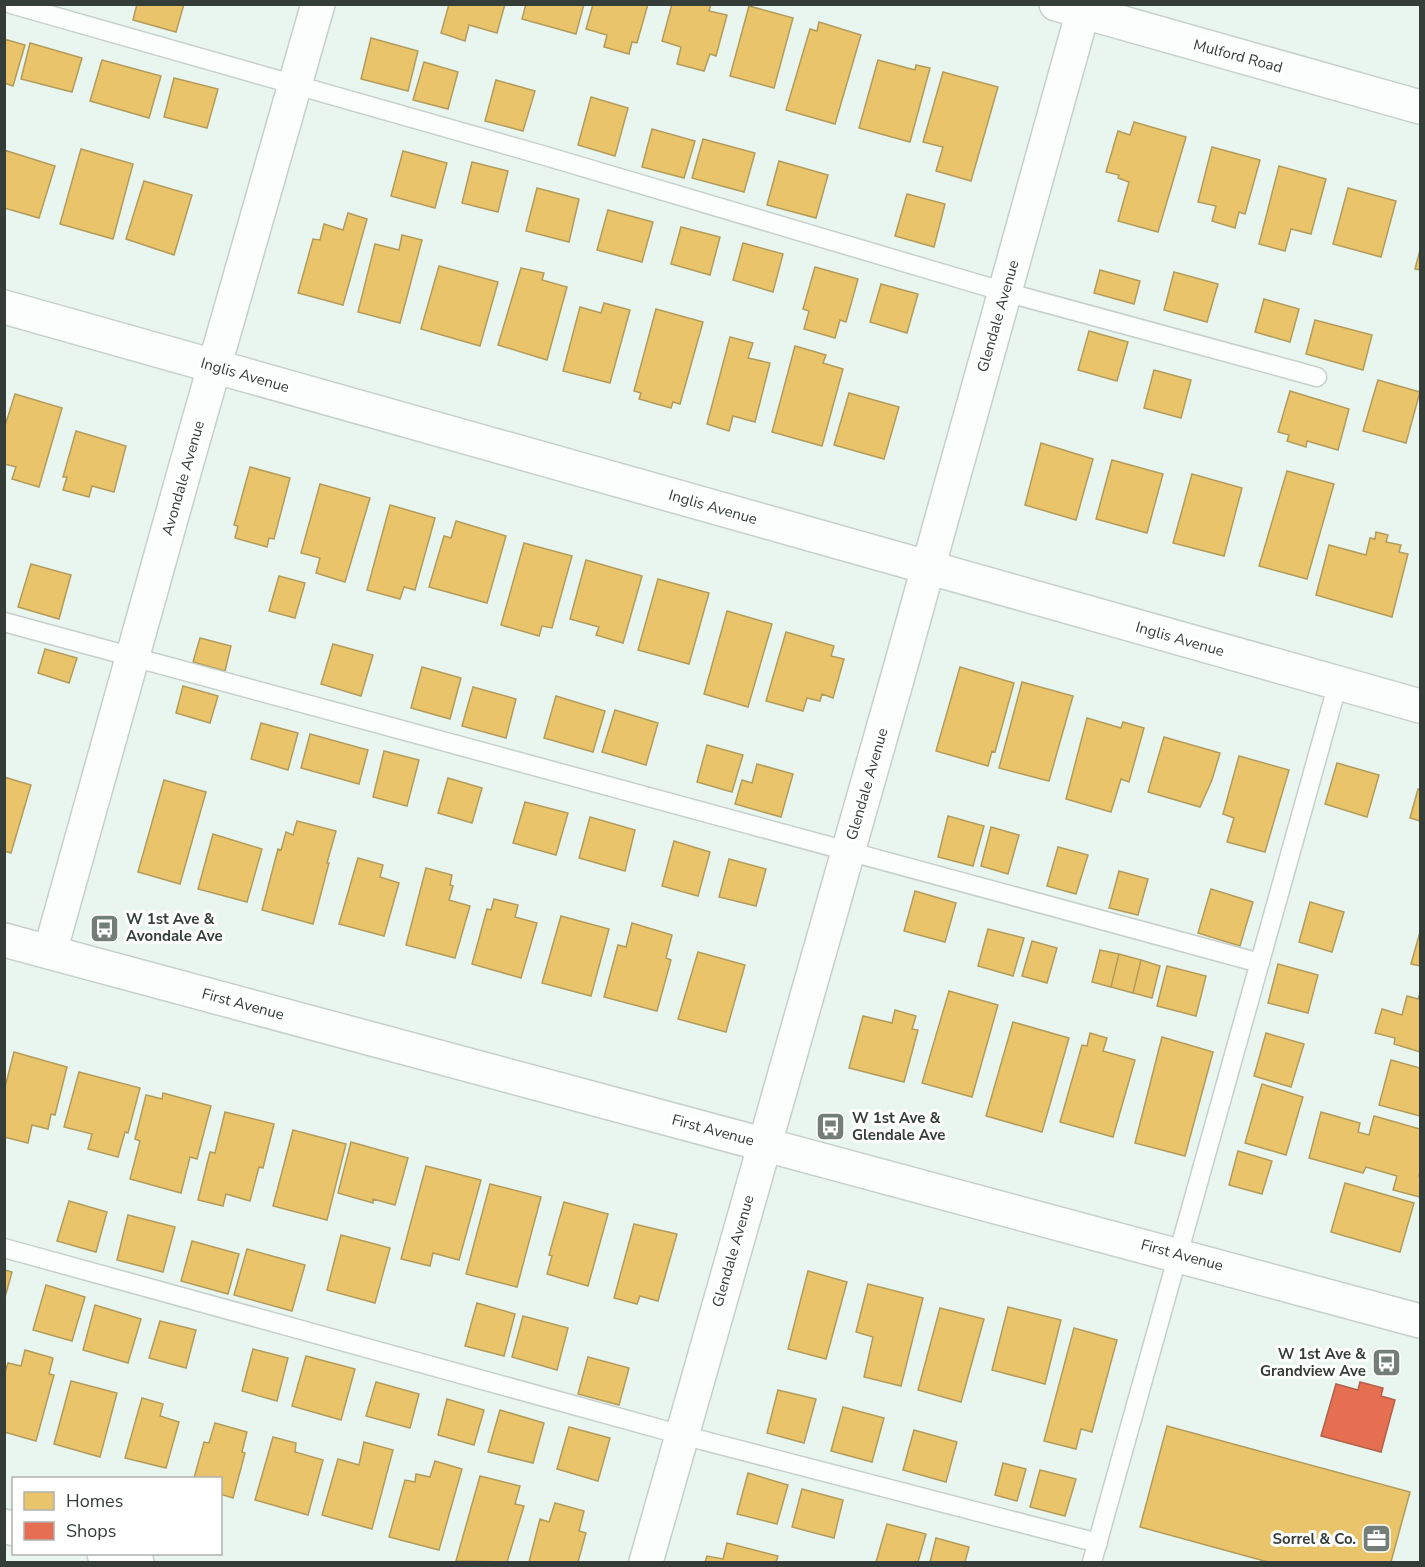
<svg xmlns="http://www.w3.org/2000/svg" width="1425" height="1567" font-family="'Nunito Sans',sans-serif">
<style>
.homes{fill:#e9c46a;stroke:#b39c5b;stroke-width:1.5}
.shops{fill:#e76f51;stroke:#b1604a;stroke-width:1.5}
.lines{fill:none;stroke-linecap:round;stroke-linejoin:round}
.lane-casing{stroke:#c6d0ca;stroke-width:21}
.street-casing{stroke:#c6d0ca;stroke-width:36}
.secondary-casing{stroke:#c6d0ca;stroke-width:36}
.lane{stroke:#fcfefd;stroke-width:18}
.street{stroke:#fcfefd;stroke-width:33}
.secondary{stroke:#fcfefd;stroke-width:33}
.labels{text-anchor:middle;stroke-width:6;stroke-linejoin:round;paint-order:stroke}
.street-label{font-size:15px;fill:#343d38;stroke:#fff}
.poi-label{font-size:15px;font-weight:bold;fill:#343d38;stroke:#fff;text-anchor:start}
</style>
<rect width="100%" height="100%" fill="#e9f6ef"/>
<path class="homes" d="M137 4H184L176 32 133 20Z
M449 4H505L497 33 469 25 465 41 441 33Z
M526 4H584L576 34 522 19Z
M593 4H648L637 43 632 42 629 54 604 47 607 35 586 29Z
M672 4H711L709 11 727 15 716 56 710 54 704 71 677 64 681 47 662 41Z
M749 6 793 18 774 88 730 76Z
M819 22 861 35 835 124 786 110 810 29 817 31Z
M371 38 418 51 408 91 361 79Z
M4 39 25 45 13 86 4 83Z
M30 43 82 58 72 92 21 79Z
M102 60 161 76 149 118 90 101Z
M878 60 915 70 916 65 930 68 910 142 859 128Z
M424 62 458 72 448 109 413 100Z
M943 72 998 87 971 181 936 171 943 147 923 142Z
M174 78 218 89 207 128 164 117Z
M496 80 535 91 523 131 485 121Z
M591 97 628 108 615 156 578 145Z
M1134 122 1186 137 1158 232 1118 221 1129 182 1118 178 1119 175 1106 172 1118 131 1130 135Z
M652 129 695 141 684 178 642 167Z
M703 139 755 153 744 192 692 178Z
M1212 147 1260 160 1245 214 1239 212 1235 228 1212 221 1216 206 1198 202Z
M81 149 133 164 113 239 60 224Z
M4 150 55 166 39 218 4 208Z
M403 151 447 163 435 208 391 196Z
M779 161 828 175 816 218 767 205Z
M472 162 508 171 498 212 462 203Z
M1279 166 1326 179 1311 234 1291 229 1285 251 1259 244Z
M144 181 192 195 174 255 126 239Z
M537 188 579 199 569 242 526 231Z
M1348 188 1396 201 1381 257 1333 244Z
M907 194 945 204 934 247 895 236Z
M608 210 653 222 642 262 597 250Z
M348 213 367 219 343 305 298 293 313 239 320 240 324 224 343 230Z
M681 227 720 237 710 275 671 264Z
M402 235 422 240 400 323 358 312 375 244 399 250Z
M743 243 783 254 773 292 733 280Z
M1420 250V270L1415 269Z
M439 266 498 282 480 346 421 329Z
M815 267 858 279 846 322 840 320 835 338 804 329 809 311 803 309Z
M521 268 544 273 542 280 567 287 547 360 498 345Z
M1100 270 1140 281 1134 304 1094 293Z
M1174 272 1218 284 1207 322 1164 310Z
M881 284 918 294 907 333 870 322Z
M1264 299 1299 309 1290 342 1255 332Z
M604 303 630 310 610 383 563 371 580 307 601 313Z
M656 309 703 322 680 404 673 402 671 408 639 399 641 393 634 391Z
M1315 320 1372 335 1363 370 1306 354Z
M1089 331 1128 342 1117 381 1078 370Z
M730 337 753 343 748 358 770 363 755 422 733 416 729 431 707 424Z
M795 346 826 355 823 363 843 369 822 446 772 432Z
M1154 370 1191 380 1181 418 1144 408Z
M1378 380 1420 392 1406 443 1363 431Z
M1290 391 1349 409 1338 450 1307 441 1306 447 1287 441 1289 435 1278 432Z
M849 393 899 407 884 459 834 445Z
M15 394 62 408 39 487 12 479 16 467 4 464V429Z
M76 431 126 446 114 492 92 486 89 497 63 490 67 477H63Z
M1041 443 1093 459 1076 520 1025 505Z
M1112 460 1163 474 1147 533 1096 519Z
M250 467 290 478 274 539 269 538 267 547 235 538 238 526 234 525Z
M1287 471 1334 484 1307 579 1259 566Z
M1192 474 1242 488 1224 556 1173 543Z
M320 484 370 498 345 582 316 573 320 558 301 553Z
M390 505 435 518 415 590 404 587 400 599 367 590Z
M456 521 506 536 487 603 429 587 444 536 451 538Z
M1376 532 1388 535 1386 542 1401 545 1399 552 1408 554 1392 617 1316 595 1329 545 1366 555 1370 538 1375 539Z
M524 543 572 556 552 628 542 626 539 636 501 625Z
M586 560 642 576 623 643 596 635 599 627 570 619Z
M31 564 71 575 59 619 18 607Z
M279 576 305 583 295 618 269 611Z
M658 579 709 593 689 664 638 650Z
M727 611 772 624 748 707 704 694Z
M786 632 834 646 831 656 844 659 833 698 822 694 820 701 807 698 803 711 766 701Z
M200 638 231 646 225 671 193 662Z
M333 644 373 655 361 696 321 684Z
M45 649 77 658 69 683 38 673Z
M422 667 461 678 450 719 411 708Z
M960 667 1014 683 995 752 992 751 988 766 936 751Z
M1022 682 1073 696 1049 781 999 768Z
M183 686 218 696 210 723 176 713Z
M473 687 516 699 506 738 462 726Z
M556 696 605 711 593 752 544 738Z
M615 710 658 723 646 765 602 752Z
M1087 718 1121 728 1123 722 1144 728 1129 782 1121 779 1111 812 1066 799Z
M261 723 298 733 288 770 251 759Z
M310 734 368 750 359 784 301 768Z
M1164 737 1220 753 1212 780 1200 807 1148 792Z
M707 745 743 755 732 792 697 782Z
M384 751 419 760 407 806 373 797Z
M1239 756 1289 770 1265 852 1227 842 1234 818 1223 814Z
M1337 763 1379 775 1367 817 1325 804Z
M757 764 793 774 781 817 735 804 742 780 752 783Z
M4 777 31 785 11 853 4 851Z
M448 778 482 788 472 823 438 813Z
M164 780 206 792 180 884 138 872Z
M1418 789 1420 790V821L1410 818Z
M525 802 568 813 556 855 513 843Z
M948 816 984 826 973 866 938 857Z
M590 817 635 830 625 871 579 858Z
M297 821 336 831 327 863H329L313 924 262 910 278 849 281 850 286 832 293 835Z
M991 827 1019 835 1008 874 981 866Z
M213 834 262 849 247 902 198 889Z
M674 841 710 852 698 896 662 886Z
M1058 847 1088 855 1076 894 1047 886Z
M358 858 383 865 380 877 399 883 384 936 339 924Z
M729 859 766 869 756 906 719 897Z
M426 868 452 875 450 885 453 886 449 900 470 906 455 958 406 945Z
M1119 871 1148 879 1138 915 1109 908Z
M1211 889 1253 902 1240 946 1198 933Z
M915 891 956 903 945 942 904 931Z
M494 899 518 905 515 917 537 923 521 978 472 964 487 909 491 910Z
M1310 902 1344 912 1332 952 1299 942Z
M561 916 609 929 591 996 542 983Z
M632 923 672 935 666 958 671 960 657 1011 604 997 618 945 626 947Z
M988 929 1024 938 1013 976 978 966Z
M1420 932V966L1411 964Z
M1032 941 1057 948 1047 983 1022 976Z
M1100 950 1119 954 1111 987 1092 982Z
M698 952 745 965 726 1032 678 1019Z
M1119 954 1141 960 1133 993 1111 987Z
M1141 960 1160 966 1152 998 1133 993Z
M1278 964 1318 975 1308 1013 1268 1003Z
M1167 966 1206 976 1196 1016 1157 1006Z
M949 991 998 1005 972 1097 922 1083Z
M1420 993V1052L1394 1044 1395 1038 1375 1033 1382 1009 1402 1015 1407 996 1418 999Z
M895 1010 916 1016 912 1029 918 1030 904 1082 849 1068 863 1016 892 1023Z
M1013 1022 1069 1038 1042 1132 986 1116Z
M1090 1033 1107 1038 1103 1051 1135 1060 1113 1137 1060 1122 1082 1045 1087 1046Z
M1266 1033 1304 1044 1291 1087 1254 1076Z
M1162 1037 1213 1052 1185 1156 1135 1143Z
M14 1052 67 1067 55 1115 51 1114 48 1129 32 1125 28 1143 4 1137V1091Z
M1391 1060 1420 1068V1116L1379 1105Z
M79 1072 140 1088 128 1133 125 1132 118 1157 88 1149 92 1134 64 1127Z
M1262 1084 1303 1097 1286 1155 1245 1143Z
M163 1093 211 1106 197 1159 190 1157 181 1193 130 1179 140 1141 135 1139 146 1095 162 1099Z
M225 1112 274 1124 263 1168 259 1167 250 1201 226 1194 223 1206 198 1200 210 1152 215 1153Z
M1321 1112 1360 1123 1358 1132 1369 1135 1374 1116 1420 1129V1170L1419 1176 1420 1177V1197L1393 1190 1397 1176 1366 1167 1363 1173 1309 1158Z
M293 1130 346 1144 327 1220 273 1206Z
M351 1142 408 1158 395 1205 373 1199V1203L338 1193Z
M1238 1151 1272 1161 1262 1194 1229 1185Z
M426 1166 481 1180 459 1260 433 1253 430 1266 401 1259Z
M1345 1183 1414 1203 1400 1252 1331 1232Z
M490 1184 541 1197 517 1287 466 1274Z
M69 1201 107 1212 96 1252 57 1241Z
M564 1202 608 1214 588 1286 547 1274 552 1256 549 1255Z
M128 1215 175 1227 163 1272 117 1260Z
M634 1224 677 1234 658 1301 640 1296 637 1304 614 1298Z
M341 1235 390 1248 375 1303 327 1290Z
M192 1241 239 1254 228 1294 181 1281Z
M247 1249 305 1265 292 1311 234 1295Z
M4 1270 12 1272 4 1301Z
M808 1271 847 1282 826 1359 788 1349Z
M868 1284 923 1298 901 1386 864 1377 873 1337 856 1332Z
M46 1285 85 1297 72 1341 33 1330Z
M477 1303 515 1314 504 1356 465 1346Z
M95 1305 141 1319 128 1363 83 1350Z
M1008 1307 1061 1320 1045 1384 992 1370Z
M940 1308 984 1319 961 1402 918 1390Z
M523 1316 568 1328 557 1370 512 1357Z
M160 1321 196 1330 186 1368 149 1358Z
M1074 1328 1117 1340 1092 1432 1081 1429 1076 1449 1044 1441Z
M253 1349 288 1358 277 1401 242 1391Z
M25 1350 53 1358 49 1374 54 1375 36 1441 4 1432V1375L8 1363 21 1366Z
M306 1356 355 1369 341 1420 292 1406Z
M588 1357 629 1368 619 1405 578 1394Z
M71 1381 117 1393 100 1457 54 1444Z
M376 1382 419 1394 410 1428 366 1416Z
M778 1390 816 1399 804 1443 767 1433Z
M142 1398 163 1404 160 1416 179 1422 166 1468 125 1458Z
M447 1399 484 1410 474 1445 438 1435Z
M843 1407 884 1418 872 1462 831 1451Z
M500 1410 544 1423 533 1463 488 1452Z
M215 1423 247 1432 242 1452 245 1453 233 1498 220 1494V1478H194L204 1442 209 1443Z
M1167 1426 1410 1492 1391 1562H1268L1140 1527Z
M569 1427 610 1438 598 1481 557 1469Z
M914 1430 957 1442 946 1482 903 1470Z
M273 1437 296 1443 295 1452 323 1460 308 1515 255 1500Z
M364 1442 393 1450 372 1529 322 1515 338 1459 359 1465Z
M435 1461 462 1469 439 1550 389 1537 405 1480 415 1482 416 1474 430 1477Z
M1003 1463 1026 1469 1017 1501 995 1495Z
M1040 1470 1076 1479 1065 1516 1030 1507Z
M748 1473 788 1485 777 1524 737 1514Z
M480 1476 520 1486 515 1504 524 1506 507 1562 456 1561Z
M802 1489 843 1500 834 1538 792 1527Z
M555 1503 584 1511 579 1531 586 1533 578 1562H529L540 1519 549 1522Z
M887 1524 926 1534 918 1562H876Z
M936 1538 969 1547 965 1562H930Z
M727 1543 778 1556 776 1562H705L707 1556 723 1559Z"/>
<path class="shops" d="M1360 1382 1383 1388 1381 1396 1395 1400 1381 1452 1321 1436 1336 1384 1358 1390Z"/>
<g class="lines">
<defs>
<path id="lane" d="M11 4 542 155 1005 292 1317 377
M4 622 1260 963
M4 1248 682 1435 1098 1543
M1092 1562 1338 683"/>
<path id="street" d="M1056 4 1420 107
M4 307 1420 706
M50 952 185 469 318 4
M4 1526 14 1529
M104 1554 137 1562
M646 1562 896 683 1085 4"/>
<path id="secondary" d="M4 940 1420 1321"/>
</defs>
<use href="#lane" class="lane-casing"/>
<use href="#street" class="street-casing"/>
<use href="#secondary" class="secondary-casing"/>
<use href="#lane" class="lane"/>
<use href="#street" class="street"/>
<use href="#secondary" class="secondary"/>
</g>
<defs>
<symbol id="bus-square" viewBox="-11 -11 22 22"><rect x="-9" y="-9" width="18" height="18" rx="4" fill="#737e78" stroke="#fff"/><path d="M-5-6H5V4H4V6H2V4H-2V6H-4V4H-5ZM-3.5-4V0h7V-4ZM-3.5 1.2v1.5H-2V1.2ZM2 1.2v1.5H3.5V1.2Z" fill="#fff"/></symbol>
<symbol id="office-square" viewBox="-11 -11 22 22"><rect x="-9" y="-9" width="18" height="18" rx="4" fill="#737e78" stroke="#fff"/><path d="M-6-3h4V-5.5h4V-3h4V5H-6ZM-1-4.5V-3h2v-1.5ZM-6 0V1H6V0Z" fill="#fff"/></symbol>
</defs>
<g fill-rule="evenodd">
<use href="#bus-square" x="88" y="912" width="33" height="33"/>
<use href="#bus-square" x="814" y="1110" width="33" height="33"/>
<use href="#bus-square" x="1370" y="1346" width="33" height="33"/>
<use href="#office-square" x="1360" y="1522" width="33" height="33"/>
</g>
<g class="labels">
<g class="street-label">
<text transform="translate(1238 56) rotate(15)" y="5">Mulford Road</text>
<text transform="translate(998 316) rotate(-74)" y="5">Glendale Avenue</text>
<text transform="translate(245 375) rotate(16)" y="5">Inglis Avenue</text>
<text transform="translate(183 478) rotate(-74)" y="5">Avondale Avenue</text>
<text transform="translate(713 507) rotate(16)" y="5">Inglis Avenue</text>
<text transform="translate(1180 639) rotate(16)" y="5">Inglis Avenue</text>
<text transform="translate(867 784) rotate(-74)" y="5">Glendale Avenue</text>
<text transform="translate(243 1004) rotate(15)" y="5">First Avenue</text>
<text transform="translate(713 1130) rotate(15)" y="5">First Avenue</text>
<text transform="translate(733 1251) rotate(-74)" y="5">Glendale Avenue</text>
<text transform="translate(1182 1255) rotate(15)" y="5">First Avenue</text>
</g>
<g class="poi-label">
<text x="126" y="924">W 1st Ave &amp;<tspan x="126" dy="17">Avondale Ave</tspan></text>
<text x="852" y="1123">W 1st Ave &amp;<tspan x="852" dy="17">Glendale Ave</tspan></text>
<text x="1366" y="1359" text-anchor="end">W 1st Ave &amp;<tspan x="1366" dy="17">Grandview Ave</tspan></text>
<text x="1356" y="1544" text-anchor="end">Sorrel &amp; Co.</text>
</g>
</g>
<rect width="1425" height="1567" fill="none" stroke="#343d38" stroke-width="12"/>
<rect x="12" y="1477" width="210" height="78" fill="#ffffff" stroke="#aeb1af" stroke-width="1.5"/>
<rect x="24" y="1492" width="30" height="18" fill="#e9c46a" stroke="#aeb1af" stroke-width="1.5"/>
<text x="66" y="1507" font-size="18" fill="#343d38">Homes</text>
<rect x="24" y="1522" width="30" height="18" fill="#e76f51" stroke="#aeb1af" stroke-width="1.5"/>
<text x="66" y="1537" font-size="18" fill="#343d38">Shops</text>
</svg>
